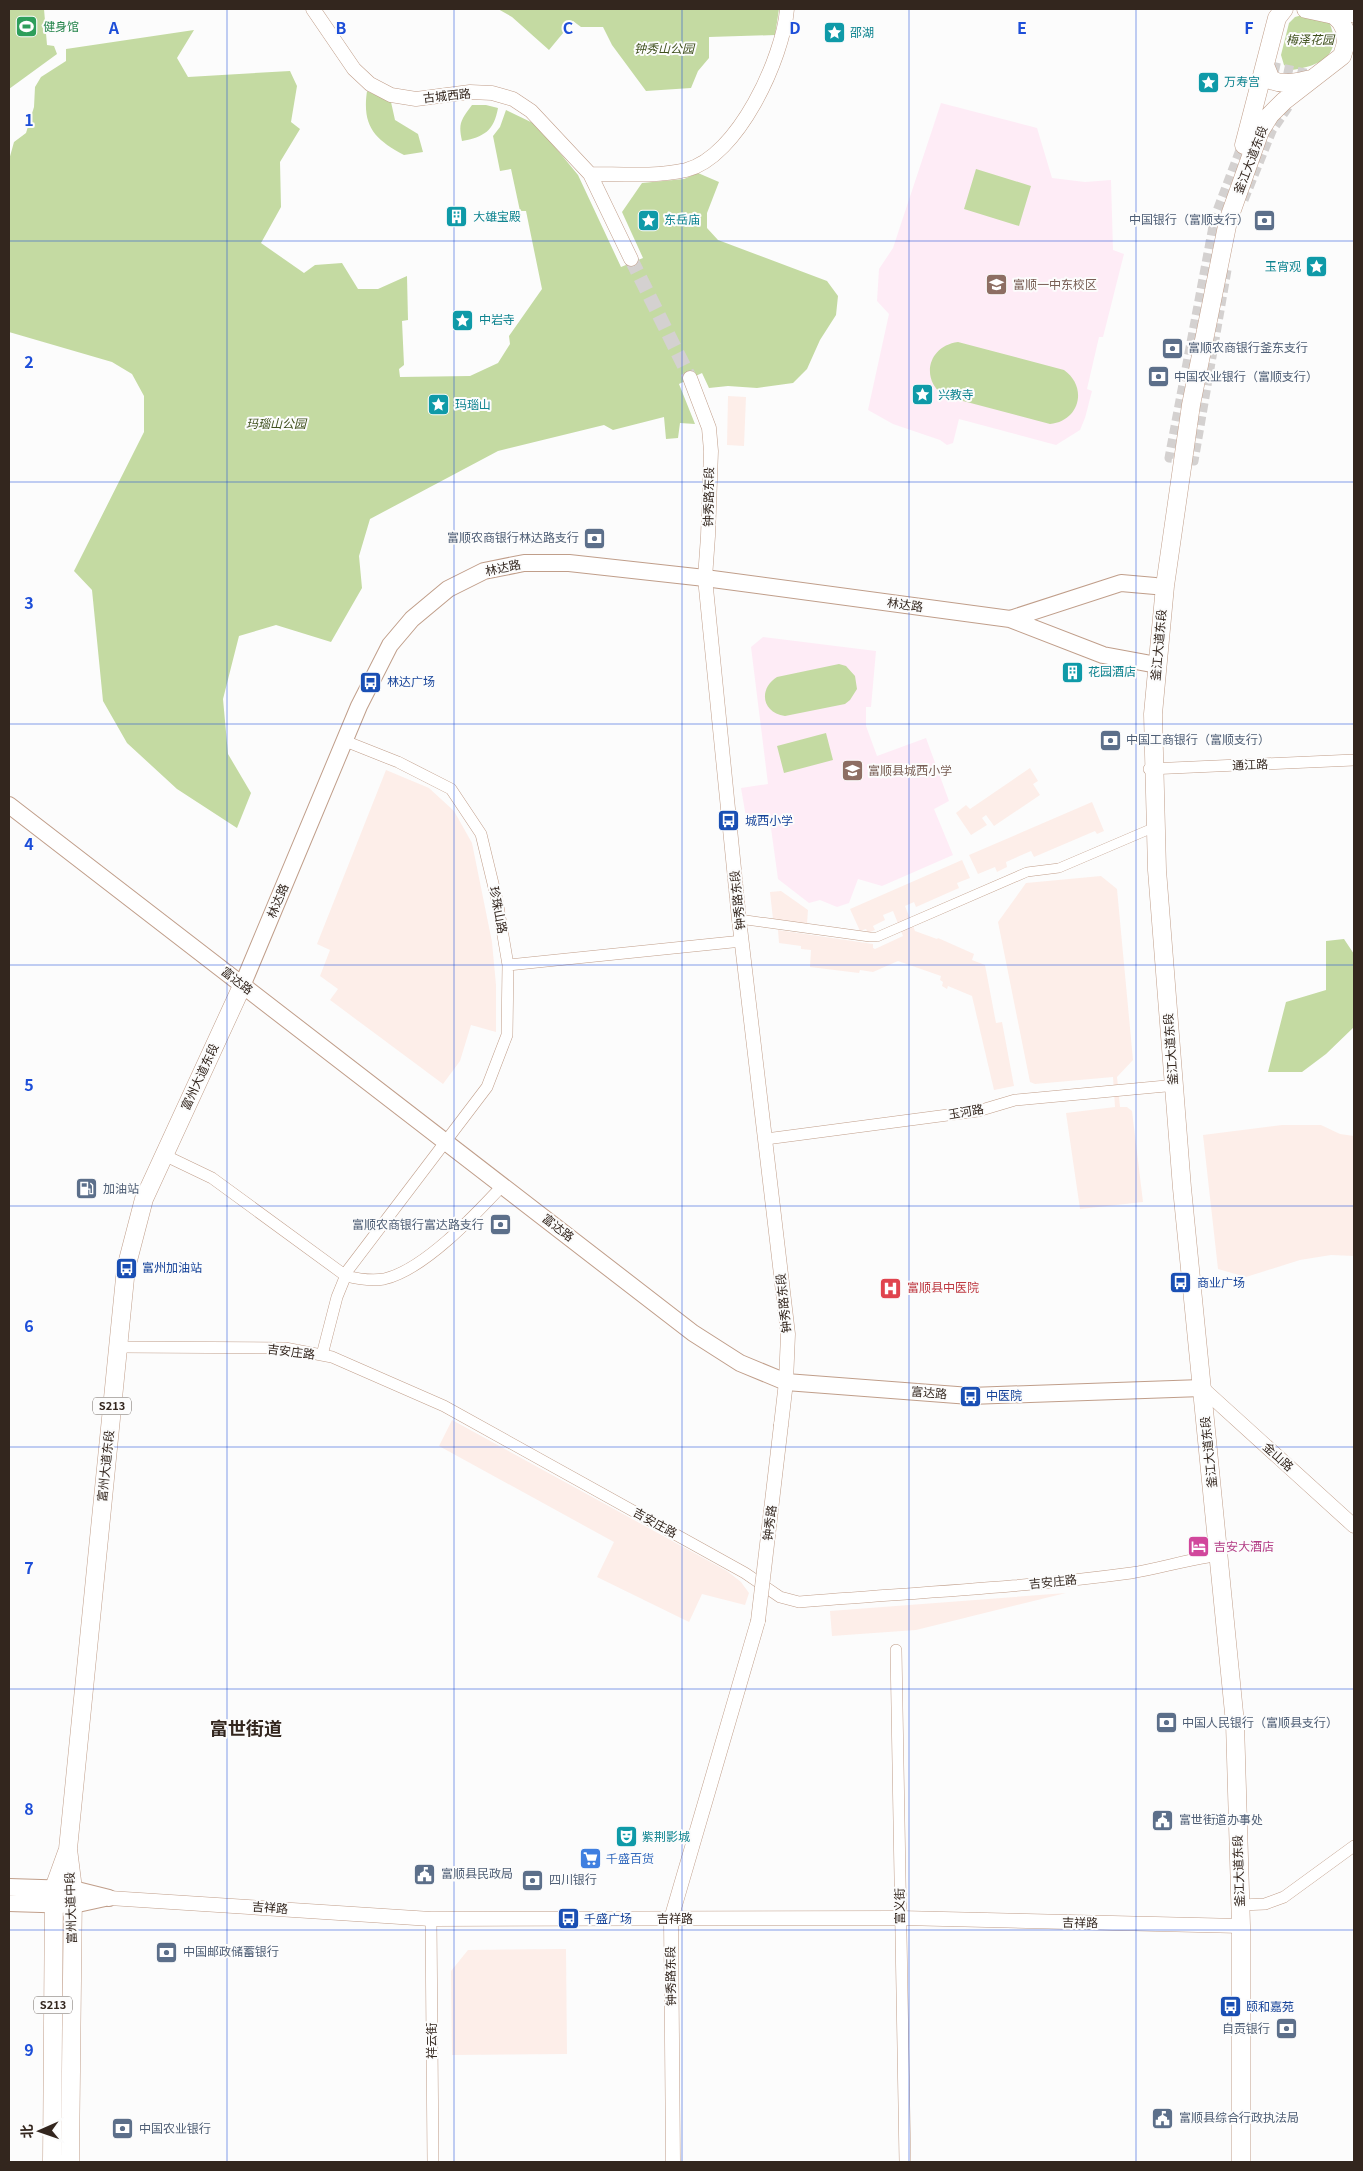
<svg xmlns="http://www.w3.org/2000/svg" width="1363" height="2171" font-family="Georgia,'Noto Sans SC',serif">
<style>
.commercial{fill:#fdeee9}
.education{fill:#feecf6}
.green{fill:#c4daa2}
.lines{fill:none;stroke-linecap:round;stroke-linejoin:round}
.pedestrian-tunnel{stroke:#d4d1d0;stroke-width:9;stroke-dasharray:9 4.5;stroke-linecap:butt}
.tertiary-tunnel{stroke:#d4d1d0;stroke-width:14;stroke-dasharray:14 7;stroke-linecap:butt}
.pedestrian-casing{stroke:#c09e8a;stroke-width:10}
.minor-casing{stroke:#c09e8a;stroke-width:12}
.tertiary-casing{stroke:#c09e8a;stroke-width:15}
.secondary-casing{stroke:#c09e8a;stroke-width:18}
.primary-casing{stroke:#c09e8a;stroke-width:19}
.pedestrian{stroke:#fff;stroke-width:9}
.minor{stroke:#fff;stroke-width:11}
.tertiary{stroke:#fff;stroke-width:14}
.secondary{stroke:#fff;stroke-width:16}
.primary{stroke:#fff;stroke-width:18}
.tertiary-bridge-casing{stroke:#c09e8a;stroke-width:15;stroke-linecap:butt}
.tertiary-bridge{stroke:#fff;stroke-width:14}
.grid{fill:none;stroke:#1d4ed8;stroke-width:1;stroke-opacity:0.55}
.labels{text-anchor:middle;stroke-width:4;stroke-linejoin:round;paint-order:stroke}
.shield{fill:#fcfcfc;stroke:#6f6661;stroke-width:1}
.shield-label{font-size:11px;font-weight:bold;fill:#33261e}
.leisure-label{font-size:12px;fill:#27864d;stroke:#fcfcfc;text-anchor:start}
.culture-label{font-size:12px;fill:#0d838f;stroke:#fcfcfc;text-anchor:start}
.park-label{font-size:12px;font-style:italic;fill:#3e4f1c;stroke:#fcfcfc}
.street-label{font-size:12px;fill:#33261e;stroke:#fcfcfc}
.service-label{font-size:12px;fill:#4e5e75;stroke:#fcfcfc;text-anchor:start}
.education-label{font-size:12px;fill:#785e54;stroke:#fcfcfc;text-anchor:start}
.transit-label{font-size:12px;fill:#164399;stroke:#fcfcfc;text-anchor:start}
.health-label{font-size:12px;fill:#be3a42;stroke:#fcfcfc;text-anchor:start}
.hotel-label{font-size:12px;fill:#b23c85;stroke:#fcfcfc;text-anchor:start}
.shop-label{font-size:12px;fill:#366cbe;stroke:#fcfcfc;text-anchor:start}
.district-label{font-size:18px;font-weight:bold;fill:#33261e;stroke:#fcfcfc}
.grid-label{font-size:16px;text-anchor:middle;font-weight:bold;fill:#1d4ed8;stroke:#fcfcfc;stroke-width:4;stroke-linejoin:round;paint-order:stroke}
</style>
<rect width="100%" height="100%" fill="#fcfcfc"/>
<path class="commercial" d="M728 396 746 397 744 446 727 445Z
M1030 768 1038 781 1033 784 1040 795 994 826 986 815 982 818 987 825 971 835 956 813 966 805 970 809Z
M386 770 429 788 454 811 472 843 492 942 496 985V1032L471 1025 460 1061 443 1084 330 1000 338 989 320 976 330 950 317 944Z
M1092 802 1104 831 1097 834 1095 831 1034 857 1031 851 1006 862 1007 867 997 872 995 867 978 874 969 855Z
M962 860 970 878 957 883 959 888 916 907 914 902 905 906 915 931 937 939 938 938 974 954 972 960 985 965 996 1023 1002 1022 1014 1086 994 1090 972 996 948 986 947 989 942 986 943 982 940 980 941 976 898 961 873 972 860 970 859 973 810 967 811 950 801 949V946L779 943 778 930 873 944V948L875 949 903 936 893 911 883 915 885 920 873 926 875 930 868 933 866 929 860 931 850 909Z
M1101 876 1117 889 1133 1060 1117 1077 1120 1107H1127L1132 1111 1143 1202 1080 1209 1066 1113 1115 1107 1113 1077 1035 1084 1030 1082 998 922 1026 883Z
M781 891 808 910 807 924 773 919 770 892Z
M1282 1125H1321L1340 1134 1354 1136V1256L1331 1255 1300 1260 1246 1277 1218 1269 1203 1135Z
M452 1420 727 1571 741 1582 749 1593 745 1605 702 1594 689 1622 597 1577 614 1542 439 1446Z
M1066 1593 916 1630 832 1636 830 1611Z
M566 1949 567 2054 452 2055 451 1971 468 1950Z"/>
<path class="education" d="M941 103 1037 128 1052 178 1085 182 1111 180 1113 250 1124 254 1103 337H1099L1087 389 1092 391 1085 418 1080 430 1056 445 959 419 953 443 947 445 940 440 893 424 868 410 889 314 877 301 879 269 893 248Z
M763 637 876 651 871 707H866V726L877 756 926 738 949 801 934 809 953 855 882 886 858 879 849 903 837 907 820 900 809 903 778 879 770 821 747 823 741 788 768 784 751 647Z"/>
<path class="green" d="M9 9H44L47 45 54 46 57 54 9 89Z
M498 9H779L775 35 709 37V58L698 71 691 88 646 91 612 45 603 27H581L573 21 549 50 512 17Z
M1306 14 1329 22C1344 55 1320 66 1291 70L1284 65 1281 55 1289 23 1295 17Z
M194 30 177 58 188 77 290 71 297 86 291 122 300 129 280 162 281 207 261 243 304 273 315 265 342 263 358 289H378L407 276 408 320 402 321 404 365 399 369 400 377 470 376 498 363 510 344 509 336 542 289 526 211H520L511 169 500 171 493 136 500 127 506 110 537 125 578 175 621 267 643 258 622 212 642 183 684 179 698 173 719 182 707 213V228L718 240 827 281 838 296 836 315 820 340 807 369 793 383 757 388 728 386 709 388 702 373 679 384 695 424 680 423 678 438 666 439 664 417 613 430 604 425 498 451 370 519 359 556 362 588 331 642 276 625 239 636 223 699 228 754 251 793 237 828 177 789 127 743 103 701 92 590 74 571 144 432V396L132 374 112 362 9 332V160L14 142 26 133 34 107 35 87 41 77 66 61V49Z
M367 91 391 102 395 120 418 134 423 152 404 155C374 139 362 126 367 91Z
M472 105H486L498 108C494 131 484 137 462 141 458 123 461 120 472 105Z
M976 169 1031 186 1019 226 964 209Z
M958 342 1064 370C1088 387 1080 421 1050 424L944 396C920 379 928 346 958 342Z
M839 664 846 666 855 676 857 689 850 700 845 704 785 716C762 713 758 689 777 677Z
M826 733 833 760 784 773 777 746Z
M1344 939 1354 954V1027L1326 1054 1302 1072H1268L1286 1002 1326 990V941Z"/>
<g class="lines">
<path class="pedestrian-tunnel" d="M1271 66 1310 74 1312 73
M1244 200 1272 131 1289 106
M1227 270 1194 461 1169 458 1215 216 1243 142"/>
<path class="tertiary-tunnel" d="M631 259 690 378"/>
<defs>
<path id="pedestrian" d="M739 919 870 937H877L1027 872 1059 868 1148 830"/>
<path id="minor" d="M1149 769 1354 760
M508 965 742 941
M766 1139 978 1111 1015 1100 1166 1086
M164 1155 212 1178 346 1276C358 1279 371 1281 384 1279 424 1270 475 1215 503 1185
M118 1347 285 1348 332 1357 444 1406 745 1573 780 1597 799 1602C909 1593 1021 1588 1131 1573 1157 1569 1182 1561 1208 1557
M322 1355 337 1297 348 1270 487 1087 507 1035 508 965 497 900 481 834 451 789 398 762 345 741
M896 1650 905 2162
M1240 1905 1265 1904 1284 1897 1354 1846
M431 1919 433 2162"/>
<path id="tertiary" d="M313 9 354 69 370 84 391 95 416 99 470 92 492 93 513 99 531 111 590 174 631 259
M1334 15H1354
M590 174C621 174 655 177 686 170 738 157 783 58 787 9
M690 378 709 428 711 451 708 536 705 578 739 919 788 1334 786 1382 781 1425
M1202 1388 1354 1526
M109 1898 431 1919 901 1918 1241 1926
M673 2162 671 1919 758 1621"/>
<path id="secondary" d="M1010 619 1121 583 1155 586
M9 805 693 1333 740 1363 786 1382 970 1396 1202 1388
M242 986 359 706 390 645 412 619 448 589 484 571 524 563H569L705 578 1010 619 1103 655 1157 665
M9 1887 73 1889 109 1898
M9 1903 73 1905 105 1898"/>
<path id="primary" d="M1265 65 1271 80C1284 86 1297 82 1311 79
M1244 145 1277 18 1284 9
M52 2162 54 1888 67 1852
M70 2162 73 1889 68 1849 126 1268 144 1199 242 986
M1241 2162V1926L1235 1723 1182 1188 1157 870 1153 714 1165 586 1191 405 1228 221 1260 131 1270 115 1284 101 1342 56 1346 43 1345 30 1341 22 1334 15 1306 9"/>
</defs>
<use href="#pedestrian" class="pedestrian-casing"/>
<use href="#minor" class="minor-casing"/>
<use href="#tertiary" class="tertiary-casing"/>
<use href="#secondary" class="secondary-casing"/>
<use href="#primary" class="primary-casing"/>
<use href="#pedestrian" class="pedestrian"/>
<use href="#minor" class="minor"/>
<use href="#tertiary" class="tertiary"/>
<use href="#secondary" class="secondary"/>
<use href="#primary" class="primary"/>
<defs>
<path id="tertiary-bridge" d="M758 1621 781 1425"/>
</defs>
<use href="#tertiary-bridge" class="tertiary-bridge-casing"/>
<use href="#tertiary-bridge" class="tertiary-bridge"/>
</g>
<path class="grid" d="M227 9V2162M454 9V2162M682 9V2162M909 9V2162M1136 9V2162M9 241H1354M9 482H1354M9 724H1354M9 965H1354M9 1206H1354M9 1447H1354M9 1689H1354M9 1930H1354"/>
<defs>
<symbol id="stadium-square" viewBox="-11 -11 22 22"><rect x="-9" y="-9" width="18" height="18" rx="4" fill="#2e9e5b" stroke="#fcfcfc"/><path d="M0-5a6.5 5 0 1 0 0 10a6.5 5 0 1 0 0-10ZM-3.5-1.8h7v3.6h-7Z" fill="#fff"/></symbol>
<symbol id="sight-square" viewBox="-11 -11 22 22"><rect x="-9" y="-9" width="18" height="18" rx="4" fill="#0f9aa8" stroke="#fcfcfc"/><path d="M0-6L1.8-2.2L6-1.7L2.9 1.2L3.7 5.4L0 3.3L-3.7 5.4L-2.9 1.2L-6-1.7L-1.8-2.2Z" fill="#fff"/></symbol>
<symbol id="building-square" viewBox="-11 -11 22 22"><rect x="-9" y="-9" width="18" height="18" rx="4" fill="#0f9aa8" stroke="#fcfcfc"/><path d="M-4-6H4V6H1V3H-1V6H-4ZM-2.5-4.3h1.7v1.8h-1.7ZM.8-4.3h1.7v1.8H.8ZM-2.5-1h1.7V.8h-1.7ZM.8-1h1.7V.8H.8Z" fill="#fff"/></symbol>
<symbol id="bank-square" viewBox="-11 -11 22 22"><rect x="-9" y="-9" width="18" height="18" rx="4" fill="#5c6f8a" stroke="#fcfcfc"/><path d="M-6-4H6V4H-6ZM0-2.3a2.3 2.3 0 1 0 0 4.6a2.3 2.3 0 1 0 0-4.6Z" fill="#fff"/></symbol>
<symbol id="school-square" viewBox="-11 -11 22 22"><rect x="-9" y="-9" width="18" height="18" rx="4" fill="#8d6e63" stroke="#fcfcfc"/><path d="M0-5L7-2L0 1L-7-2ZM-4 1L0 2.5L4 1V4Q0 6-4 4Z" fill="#fff"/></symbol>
<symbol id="bus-square" viewBox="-11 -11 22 22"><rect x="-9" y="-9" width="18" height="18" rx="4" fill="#1a4fb4" stroke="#fcfcfc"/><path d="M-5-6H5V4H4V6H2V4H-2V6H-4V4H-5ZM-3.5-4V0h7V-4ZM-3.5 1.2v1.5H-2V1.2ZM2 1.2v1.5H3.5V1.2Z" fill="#fff"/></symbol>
<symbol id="fuel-square" viewBox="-11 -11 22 22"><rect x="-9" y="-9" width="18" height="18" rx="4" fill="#5c6f8a" stroke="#fcfcfc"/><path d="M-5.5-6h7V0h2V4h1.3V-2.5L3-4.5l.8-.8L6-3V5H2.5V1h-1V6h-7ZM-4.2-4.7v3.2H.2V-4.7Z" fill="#fff"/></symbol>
<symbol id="hospital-square" viewBox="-11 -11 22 22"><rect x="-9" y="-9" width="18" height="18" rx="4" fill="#e0444e" stroke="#fcfcfc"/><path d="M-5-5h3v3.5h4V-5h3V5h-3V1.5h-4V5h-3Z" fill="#fff"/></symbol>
<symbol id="hotel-square" viewBox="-11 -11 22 22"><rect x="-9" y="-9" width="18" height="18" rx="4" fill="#d1479c" stroke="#fcfcfc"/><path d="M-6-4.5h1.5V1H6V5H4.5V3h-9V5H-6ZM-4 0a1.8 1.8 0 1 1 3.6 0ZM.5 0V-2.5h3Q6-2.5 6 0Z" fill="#fff"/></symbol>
<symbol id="civic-square" viewBox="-11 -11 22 22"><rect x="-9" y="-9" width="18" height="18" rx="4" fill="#5c6f8a" stroke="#fcfcfc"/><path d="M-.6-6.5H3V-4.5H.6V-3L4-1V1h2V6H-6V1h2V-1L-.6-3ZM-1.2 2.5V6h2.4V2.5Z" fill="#fff"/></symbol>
<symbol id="theatre-square" viewBox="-11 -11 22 22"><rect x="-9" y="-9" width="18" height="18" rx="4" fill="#0f9aa8" stroke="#fcfcfc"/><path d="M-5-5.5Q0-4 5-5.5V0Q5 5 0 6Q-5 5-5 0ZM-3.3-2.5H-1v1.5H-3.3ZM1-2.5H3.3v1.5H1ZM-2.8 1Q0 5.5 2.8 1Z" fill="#fff"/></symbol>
<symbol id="supermarket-square" viewBox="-11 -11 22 22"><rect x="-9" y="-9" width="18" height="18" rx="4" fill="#3f7fe0" stroke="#fcfcfc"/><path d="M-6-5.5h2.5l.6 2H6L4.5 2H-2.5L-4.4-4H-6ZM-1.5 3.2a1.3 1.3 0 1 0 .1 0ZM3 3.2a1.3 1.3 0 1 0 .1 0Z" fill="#fff"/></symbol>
</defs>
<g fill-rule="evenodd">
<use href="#stadium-square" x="14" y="14" width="25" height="25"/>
<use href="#sight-square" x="822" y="20" width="25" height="25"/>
<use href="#sight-square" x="1196" y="70" width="25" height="25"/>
<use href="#building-square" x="444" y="204" width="25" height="25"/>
<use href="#sight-square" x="636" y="208" width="25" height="25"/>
<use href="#bank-square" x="1252" y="208" width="25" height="25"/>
<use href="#sight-square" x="1304" y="254" width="25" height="25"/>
<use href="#school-square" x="984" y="272" width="25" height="25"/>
<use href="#sight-square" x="450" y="308" width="25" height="25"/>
<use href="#bank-square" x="1160" y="336" width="25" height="25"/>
<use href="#bank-square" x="1146" y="364" width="25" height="25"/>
<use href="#sight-square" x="910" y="382" width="25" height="25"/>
<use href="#sight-square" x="426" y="392" width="25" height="25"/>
<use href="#bank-square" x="582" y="526" width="25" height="25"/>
<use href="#building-square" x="1060" y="660" width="25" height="25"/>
<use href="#bus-square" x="358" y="670" width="25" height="25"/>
<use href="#bank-square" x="1098" y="728" width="25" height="25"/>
<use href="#school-square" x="840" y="758" width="25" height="25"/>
<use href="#bus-square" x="716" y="808" width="25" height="25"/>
<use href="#fuel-square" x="74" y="1176" width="25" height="25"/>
<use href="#bank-square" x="488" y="1212" width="25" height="25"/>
<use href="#bus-square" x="114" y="1256" width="25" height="25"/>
<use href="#bus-square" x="1168" y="1270" width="25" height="25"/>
<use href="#hospital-square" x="878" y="1276" width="25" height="25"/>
<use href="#bus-square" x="958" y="1384" width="25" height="25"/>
<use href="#hotel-square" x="1186" y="1534" width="25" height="25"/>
<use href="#bank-square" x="1154" y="1710" width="25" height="25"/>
<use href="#civic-square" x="1150" y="1808" width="25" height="25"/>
<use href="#theatre-square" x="614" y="1824" width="25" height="25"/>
<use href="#supermarket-square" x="578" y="1846" width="25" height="25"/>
<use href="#civic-square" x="412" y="1862" width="25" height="25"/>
<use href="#bank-square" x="520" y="1868" width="25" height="25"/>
<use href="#bus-square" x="556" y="1906" width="25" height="25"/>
<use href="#bank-square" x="154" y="1940" width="25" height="25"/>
<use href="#bus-square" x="1218" y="1994" width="25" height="25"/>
<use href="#bank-square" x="1274" y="2016" width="25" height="25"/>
<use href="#civic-square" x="1150" y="2106" width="25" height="25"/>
<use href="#bank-square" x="110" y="2116" width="25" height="25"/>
</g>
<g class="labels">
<g class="shield">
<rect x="93" y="1397.5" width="38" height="17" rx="4"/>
<rect x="34" y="1996.5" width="38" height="17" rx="4"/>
</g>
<g class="shield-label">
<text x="112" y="1410">S213</text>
<text x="53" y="2009">S213</text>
</g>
<g class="leisure-label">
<text x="43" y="31">健身馆</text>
</g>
<g class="culture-label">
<text x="850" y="37">邵湖</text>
<text x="1224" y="86">万寿宫</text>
<text x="473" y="221">大雄宝殿</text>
<text x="664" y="224">东岳庙</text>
<text x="1301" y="271" text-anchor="end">玉宵观</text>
<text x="479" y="324">中岩寺</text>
<text x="938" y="399">兴教寺</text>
<text x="455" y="409">玛瑙山</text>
<text x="1088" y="676">花园酒店</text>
<text x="642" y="1841">紫荆影城</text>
</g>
<g class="park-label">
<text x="1310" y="44">梅泽花园</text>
<text x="664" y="53">钟秀山公园</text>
<text x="276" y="428">玛瑙山公园</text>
</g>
<g class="street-label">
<text transform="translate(447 96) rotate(-6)" y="4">古城西路</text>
<text transform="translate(1251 160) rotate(-69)" y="4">釜江大道东段</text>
<text transform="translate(709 497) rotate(-89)" y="4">钟秀路东段</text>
<text transform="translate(503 568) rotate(-12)" y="4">林达路</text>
<text transform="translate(905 605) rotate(8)" y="4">林达路</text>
<text transform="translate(1159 645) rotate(-85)" y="4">釜江大道东段</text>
<text transform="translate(1250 765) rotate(-2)" y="4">通江路</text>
<text transform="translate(738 900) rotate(-96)" y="4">钟秀路东段</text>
<text transform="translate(278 901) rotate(-67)" y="4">林达路</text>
<text transform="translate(498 910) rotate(79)" y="4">珍珠山路</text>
<text transform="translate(237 981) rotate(38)" y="4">富达路</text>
<text transform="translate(1171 1049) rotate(-94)" y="4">釜江大道东段</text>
<text transform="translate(200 1077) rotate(-65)" y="4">富州大道东段</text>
<text transform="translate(966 1112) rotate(-10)" y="4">玉河路</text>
<text transform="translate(558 1228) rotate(38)" y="4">富达路</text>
<text transform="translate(784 1303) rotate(-96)" y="4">钟秀路东段</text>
<text transform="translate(291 1352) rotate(7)" y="4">吉安庄路</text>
<text transform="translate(929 1393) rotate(5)" y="4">富达路</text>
<text transform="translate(1209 1452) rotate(-96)" y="4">釜江大道东段</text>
<text transform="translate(1278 1457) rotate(42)" y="4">金山路</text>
<text transform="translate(106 1466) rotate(-84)" y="4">富州大道东段</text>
<text transform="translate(655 1523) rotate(29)" y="4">吉安庄路</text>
<text transform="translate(770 1523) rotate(-83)" y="4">钟秀路</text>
<text transform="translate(1053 1582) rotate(-6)" y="4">吉安庄路</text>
<text transform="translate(1239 1871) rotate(-92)" y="4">釜江大道东段</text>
<text transform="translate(900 1906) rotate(-91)" y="4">富义街</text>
<text transform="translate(71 1908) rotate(-92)" y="4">富州大道中段</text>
<text transform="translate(270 1908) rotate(4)" y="4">吉祥路</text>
<text x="675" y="1923">吉祥路</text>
<text transform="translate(1080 1923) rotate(1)" y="4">吉祥路</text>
<text transform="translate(671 1976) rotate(-91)" y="4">钟秀路东段</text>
<text transform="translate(432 2041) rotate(-90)" y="4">祥云街</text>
</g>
<g class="service-label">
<text x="1249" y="224" text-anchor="end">中国银行（富顺支行）</text>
<text x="1188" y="352">富顺农商银行釜东支行</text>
<text x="1174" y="381">中国农业银行（富顺支行）</text>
<text x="579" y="542" text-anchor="end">富顺农商银行林达路支行</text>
<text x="1126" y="744">中国工商银行（富顺支行）</text>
<text x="103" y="1193">加油站</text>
<text x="484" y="1229" text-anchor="end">富顺农商银行富达路支行</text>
<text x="1182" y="1727">中国人民银行（富顺县支行）</text>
<text x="1179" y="1824">富世街道办事处</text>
<text x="441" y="1878">富顺县民政局</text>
<text x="549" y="1884">四川银行</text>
<text x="183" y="1956">中国邮政储蓄银行</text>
<text x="1270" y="2033" text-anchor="end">自贡银行</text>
<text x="1179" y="2122">富顺县综合行政执法局</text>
<text x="139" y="2133">中国农业银行</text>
</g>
<g class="education-label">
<text x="1013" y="289">富顺一中东校区</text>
<text x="868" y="775">富顺县城西小学</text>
</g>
<g class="transit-label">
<text x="387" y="686">林达广场</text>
<text x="745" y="825">城西小学</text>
<text x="142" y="1272">富州加油站</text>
<text x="1197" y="1287">商业广场</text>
<text x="986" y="1400">中医院</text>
<text x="584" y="1923">千盛广场</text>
<text x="1246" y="2011">颐和嘉苑</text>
</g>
<g class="health-label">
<text x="907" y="1292">富顺县中医院</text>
</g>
<g class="hotel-label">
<text x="1214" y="1551">吉安大酒店</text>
</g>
<g class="shop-label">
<text x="606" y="1863">千盛百货</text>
</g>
<g class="district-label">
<text x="246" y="1735">富世街道</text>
</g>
</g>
<g class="grid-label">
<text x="114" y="34">A</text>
<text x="341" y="34">B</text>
<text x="568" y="34">C</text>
<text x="795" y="34">D</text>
<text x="1022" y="34">E</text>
<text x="1249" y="34">F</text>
<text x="29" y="126">1</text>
<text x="29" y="368">2</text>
<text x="29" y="609">3</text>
<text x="29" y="850">4</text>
<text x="29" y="1091">5</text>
<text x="29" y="1332">6</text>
<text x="29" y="1574">7</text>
<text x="29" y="1815">8</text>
<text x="29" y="2056">9</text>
</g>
<rect width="1363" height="2171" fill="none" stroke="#33261e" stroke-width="20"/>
<g transform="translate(40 2131) rotate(268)" stroke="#fcfcfc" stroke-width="4" paint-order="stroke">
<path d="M0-4L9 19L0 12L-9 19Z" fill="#33261e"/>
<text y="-8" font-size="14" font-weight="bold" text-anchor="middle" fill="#33261e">北</text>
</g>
</svg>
